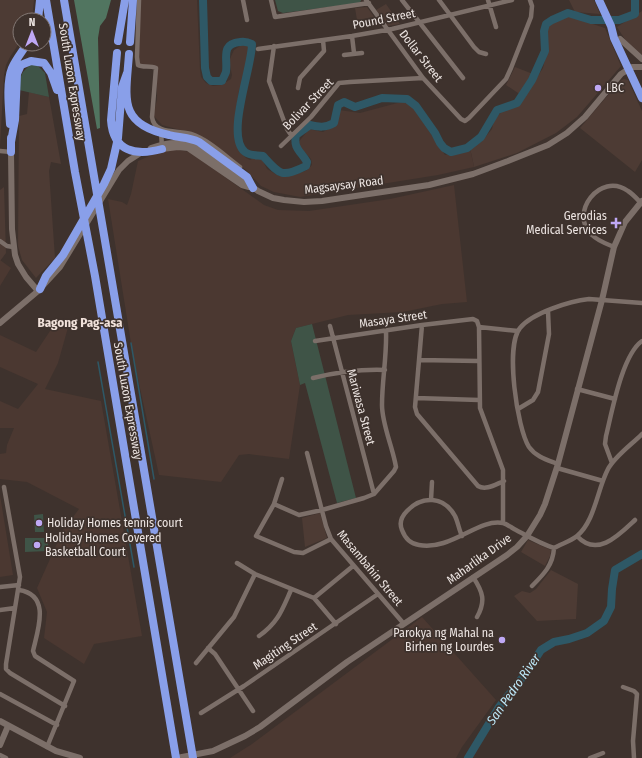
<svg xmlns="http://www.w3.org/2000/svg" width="642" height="758" font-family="'Fira Sans Condensed',sans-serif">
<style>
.built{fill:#4d3b34}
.industrial{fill:#4b3831}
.green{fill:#3f5447}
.forest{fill:#517560}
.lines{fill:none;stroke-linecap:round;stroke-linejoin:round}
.stream{stroke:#2e5866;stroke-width:1.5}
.river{stroke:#2e5866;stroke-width:8}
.street{stroke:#7c6f69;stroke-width:4.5}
.secondary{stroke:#7c6f69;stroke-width:6}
.highway{stroke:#899fe9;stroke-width:8}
.poi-dot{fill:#bfa8f4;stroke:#3e322d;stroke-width:1.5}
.labels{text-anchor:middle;stroke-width:3.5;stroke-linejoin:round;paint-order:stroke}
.street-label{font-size:12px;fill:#ece4e1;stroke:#3e322d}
.poi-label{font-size:12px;fill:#ece4e1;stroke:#3e322d;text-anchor:start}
.neighbourhood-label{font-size:13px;font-weight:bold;fill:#f0e1da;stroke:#3e322d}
.water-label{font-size:13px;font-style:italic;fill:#bde8f8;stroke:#3e322d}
</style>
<rect width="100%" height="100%" fill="#3e322d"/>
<path class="built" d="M0 0H34L32 20H20V42L10 57 6 65 4 75 0 146Z
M569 0H594L600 14 575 12Z
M386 4 400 24 388 26 376 10Z
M367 7 374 17 357 20 355 8Z
M642 11V55L626 41 617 27Z
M568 16 605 28 621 66 577 117 556 133 517 153 474 167 470 148 482 141 492 129 494 120 503 110 522 101 543 68 546 55 547 32 550 24Z
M515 67 533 74 521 95 506 85Z
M624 79 628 80 642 111V160L635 172 580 128 620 81Z
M29 92 49 97 61 164 51 162 49 171 55 258 36 278 22 260 18 246 19 116 27 114Z
M4 187 6 253 0 261V190Z
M320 513 327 538 305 547 302 518Z
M528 540 551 550 550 556 545 566 521 552Z
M551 570 578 584 576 619 537 621 514 596 522 591 530 593 536 589Z"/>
<path class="industrial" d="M140 0H197L200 70 201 77 206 83 213 86 221 85 231 79 232 75 229 61 234 50 243 44H248L250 46 243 80 239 91 236 110 235 141 242 154 246 158 250 160 256 157 262 159 267 169 279 176 297 174 307 170 312 165 311 159 297 144 309 129 323 132 336 124 339 110 360 113 405 101 412 105 445 155 470 148 474 167 438 175 300 197 274 192 261 186 246 170 205 139 191 133 162 125 153 115 157 100V66L140 64 138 56 140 43Z
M174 149 190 152 264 205 278 210 309 211 390 199 454 185 467 302 442 304 403 312 348 315 296 328 291 341 300 385 289 459 249 454 239 455 221 482 159 475 133 356 108 199 122 202 127 205 131 194 138 161 154 154Z
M0 260 11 268 0 286Z
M58 319 69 324 58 363 45 389 101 401 142 636 94 644 84 664 44 638 47 612 37 588 63 530 79 509 27 482 0 479V454L6 453 7 445 14 428H0V401L18 409 38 384 0 367V335L36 352Z
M0 495 13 575 0 577Z
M422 617 496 700 462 747 456 758H230L252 744Z"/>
<path class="green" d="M275 0H361V1L359 3 283 13 278 11Z
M31 65H37L45 73 49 97 19 90C20 78 20 72 31 65Z
M312 324 356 498 337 503 305 383 300 385 291 341 296 328Z
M43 514 44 532H35L34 515Z
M25 538H48V551L25 552Z"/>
<path class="forest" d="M74 0H111L106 18 100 26 98 38 100 128 97 129Z"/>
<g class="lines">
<path class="stream" d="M131 343 154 479
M98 362 134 567"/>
<path class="river" d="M203 0 205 68 207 77 211 81H222C223 78 225 75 226 72 228 58 220 44 240 42 245 41 248 42 252 44 252 68 225 136 245 152 250 156 257 155 263 156 280 175 281 178 306 166L307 162C301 151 293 149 296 135L310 125C319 127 325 128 334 123L338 105 344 102 355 107 382 98 407 99 416 106 435 133 440 143 444 148 451 152 467 148 481 137 497 110 517 103 532 80 545 51 544 31 546 24 552 20 568 13 591 20H619L635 14V0
M468 758 499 707 526 673 541 650 554 642 569 639 587 633 604 621 611 607 612 589 615 570 642 554"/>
<path class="street" d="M139 0 137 57 138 65C143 68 150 65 156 68L152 117C154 135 178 130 191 134 209 140 225 156 240 167
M243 0 247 20
M271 0 275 17 369 3
M366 0 423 78 461 119 465 121 469 118 506 79 511 68 531 17 532 6 530 0
M402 0 463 78
M439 0 474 47 479 52 486 54
M488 0 496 27
M352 36 354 53
M274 46 269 81 287 129 291 135
M258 49 352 36 392 29 512 0
M344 55 362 53
M298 88 300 78 324 51 323 40
M161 131 162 148
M281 146 311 117 339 83 350 82 423 78
M0 151 11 152
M0 241 7 246 13 247
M614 247C607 244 598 241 592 235 568 214 600 171 628 191 633 194 638 200 642 204
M422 325 415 407 417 414 478 486C486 491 496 484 504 481
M330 326 374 494
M479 327 518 331
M315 341 422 325 473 319 477 321 479 327 480 408 503 470V523
M419 360 478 361
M313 378C338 372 359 369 385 370
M577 389 615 399
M416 398 479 400
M518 409 533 400 538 392 549 334 548 311
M307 453 326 526 331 539 404 624
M612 463 605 444 606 436C612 412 622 355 642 341
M558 464C548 460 536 457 529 447 517 428 505 346 520 328 532 313 570 301 589 299L642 303
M557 468 603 481
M4 487 20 577 6 664V669L10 673 65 706
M431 500 432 482
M274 504 282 479
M462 536C459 530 458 522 455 516 444 496 422 495 407 511 402 516 399 523 402 530 405 538 411 544 419 545 451 551 478 518 503 523 507 524 512 528 516 530 529 537 541 544 554 548 561 544 571 541 577 536 595 521 597 490 608 469 615 456 631 445 642 434
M577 536C597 558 619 535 635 520
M331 539 303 553 294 552 256 536 274 504 299 515 322 510 364 498 374 494 394 471 396 467 395 462C391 443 382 423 382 405 382 380 387 355 386 331
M237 563 255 574 314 598 336 624
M473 577C483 592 486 601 477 617
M532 586C544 574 553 565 554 548
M0 587 19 585
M19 590C51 595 38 629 33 651L35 656 74 681 47 747
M314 598 353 566
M0 610 15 608
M259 636C278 623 282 610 291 590
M208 648 215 654 253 711
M196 663 234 617 255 574
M623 687 634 691 637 694 633 741 634 758
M0 694 57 725
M201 713 244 686 378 594
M0 755 6 758
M590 758 603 753"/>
<path class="secondary" d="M620 39 642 59
M151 148C168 142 184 140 200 150L258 191 273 198 284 200 304 202 322 201 429 185 473 174 508 161 548 145 567 133 585 117 621 74 632 67H642
M162 149 178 147 188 148 242 185 249 187
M11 152 12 229 15 255 18 264 26 277 38 291
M0 323 38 291 60 267 119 170 128 161 142 152
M0 721 56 751 80 758
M0 745 8 726
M177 758 213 751 245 736 260 727 347 662 507 555 517 547 527 536 540 515 545 504 558 464 602 300 614 247 625 222 642 201"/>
<path class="highway" d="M46 0 75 172 95 276 176 758
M64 0 193 758
M599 0 611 26 614 38 642 98
M38 20 40 0
M118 41 125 0
M130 42 133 0
M117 53 111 120C113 152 136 156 162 149
M129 54C126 98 117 124 169 135 180 138 189 137 199 142L247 177 253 188
M10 124C9 108 6 83 12 68 16 59 22 52 27 44
M11 138V152
M11 142 15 120 17 74 21 65 31 61 44 63 51 73 57 90
M40 289 46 276 63 255 104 184 111 169 118 138 122 87 127 73"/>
</g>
<g class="poi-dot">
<circle cx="598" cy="88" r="4"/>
<path d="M614 217h4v4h4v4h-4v4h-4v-4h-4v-4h4z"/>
<circle cx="39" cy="523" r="4"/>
<circle cx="37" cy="545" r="4"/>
<circle cx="502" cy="640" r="4"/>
</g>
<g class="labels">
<g class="street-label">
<text transform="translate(384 19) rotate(-11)" y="4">Pound Street</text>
<text transform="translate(421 56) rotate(52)" y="4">Dollar Street</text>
<text transform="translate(72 82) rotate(81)" y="4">South Luzon Expressway</text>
<text transform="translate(308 104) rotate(-46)" y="4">Bolivar Street</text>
<text transform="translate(344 185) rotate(-7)" y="4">Magsaysay Road</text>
<text transform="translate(393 319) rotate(-8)" y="4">Masaya Street</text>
<text transform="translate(128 401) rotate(80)" y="4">South Luzon Expressway</text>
<text transform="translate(361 407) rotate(75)" y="4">Mariwasa Street</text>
<text transform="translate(479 559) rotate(-36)" y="4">Maharlika Drive</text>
<text transform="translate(370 568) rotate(50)" y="4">Masambahin Street</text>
<text transform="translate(285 646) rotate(-34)" y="4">Magiting Street</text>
</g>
<g class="poi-label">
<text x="606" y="92">LBC</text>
<text x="607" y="220" text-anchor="end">Gerodias<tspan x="607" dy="14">Medical Services</tspan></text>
<text x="47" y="527">Holiday Homes tennis court</text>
<text x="45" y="542">Holiday Homes Covered<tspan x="45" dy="14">Basketball Court</tspan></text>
<text x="494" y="637" text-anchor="end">Parokya ng Mahal na<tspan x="494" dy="14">Birhen ng Lourdes</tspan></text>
</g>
<g class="neighbourhood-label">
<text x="80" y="327">Bagong Pag-asa</text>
</g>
<g class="water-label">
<text transform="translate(513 689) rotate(-55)" y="5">San Pedro River</text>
</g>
</g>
<g transform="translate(32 32)"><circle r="19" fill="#3e322d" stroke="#847975"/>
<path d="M0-3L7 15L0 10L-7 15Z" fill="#bfa8f4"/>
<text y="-6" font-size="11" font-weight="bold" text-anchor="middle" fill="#ece4e1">N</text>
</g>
</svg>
